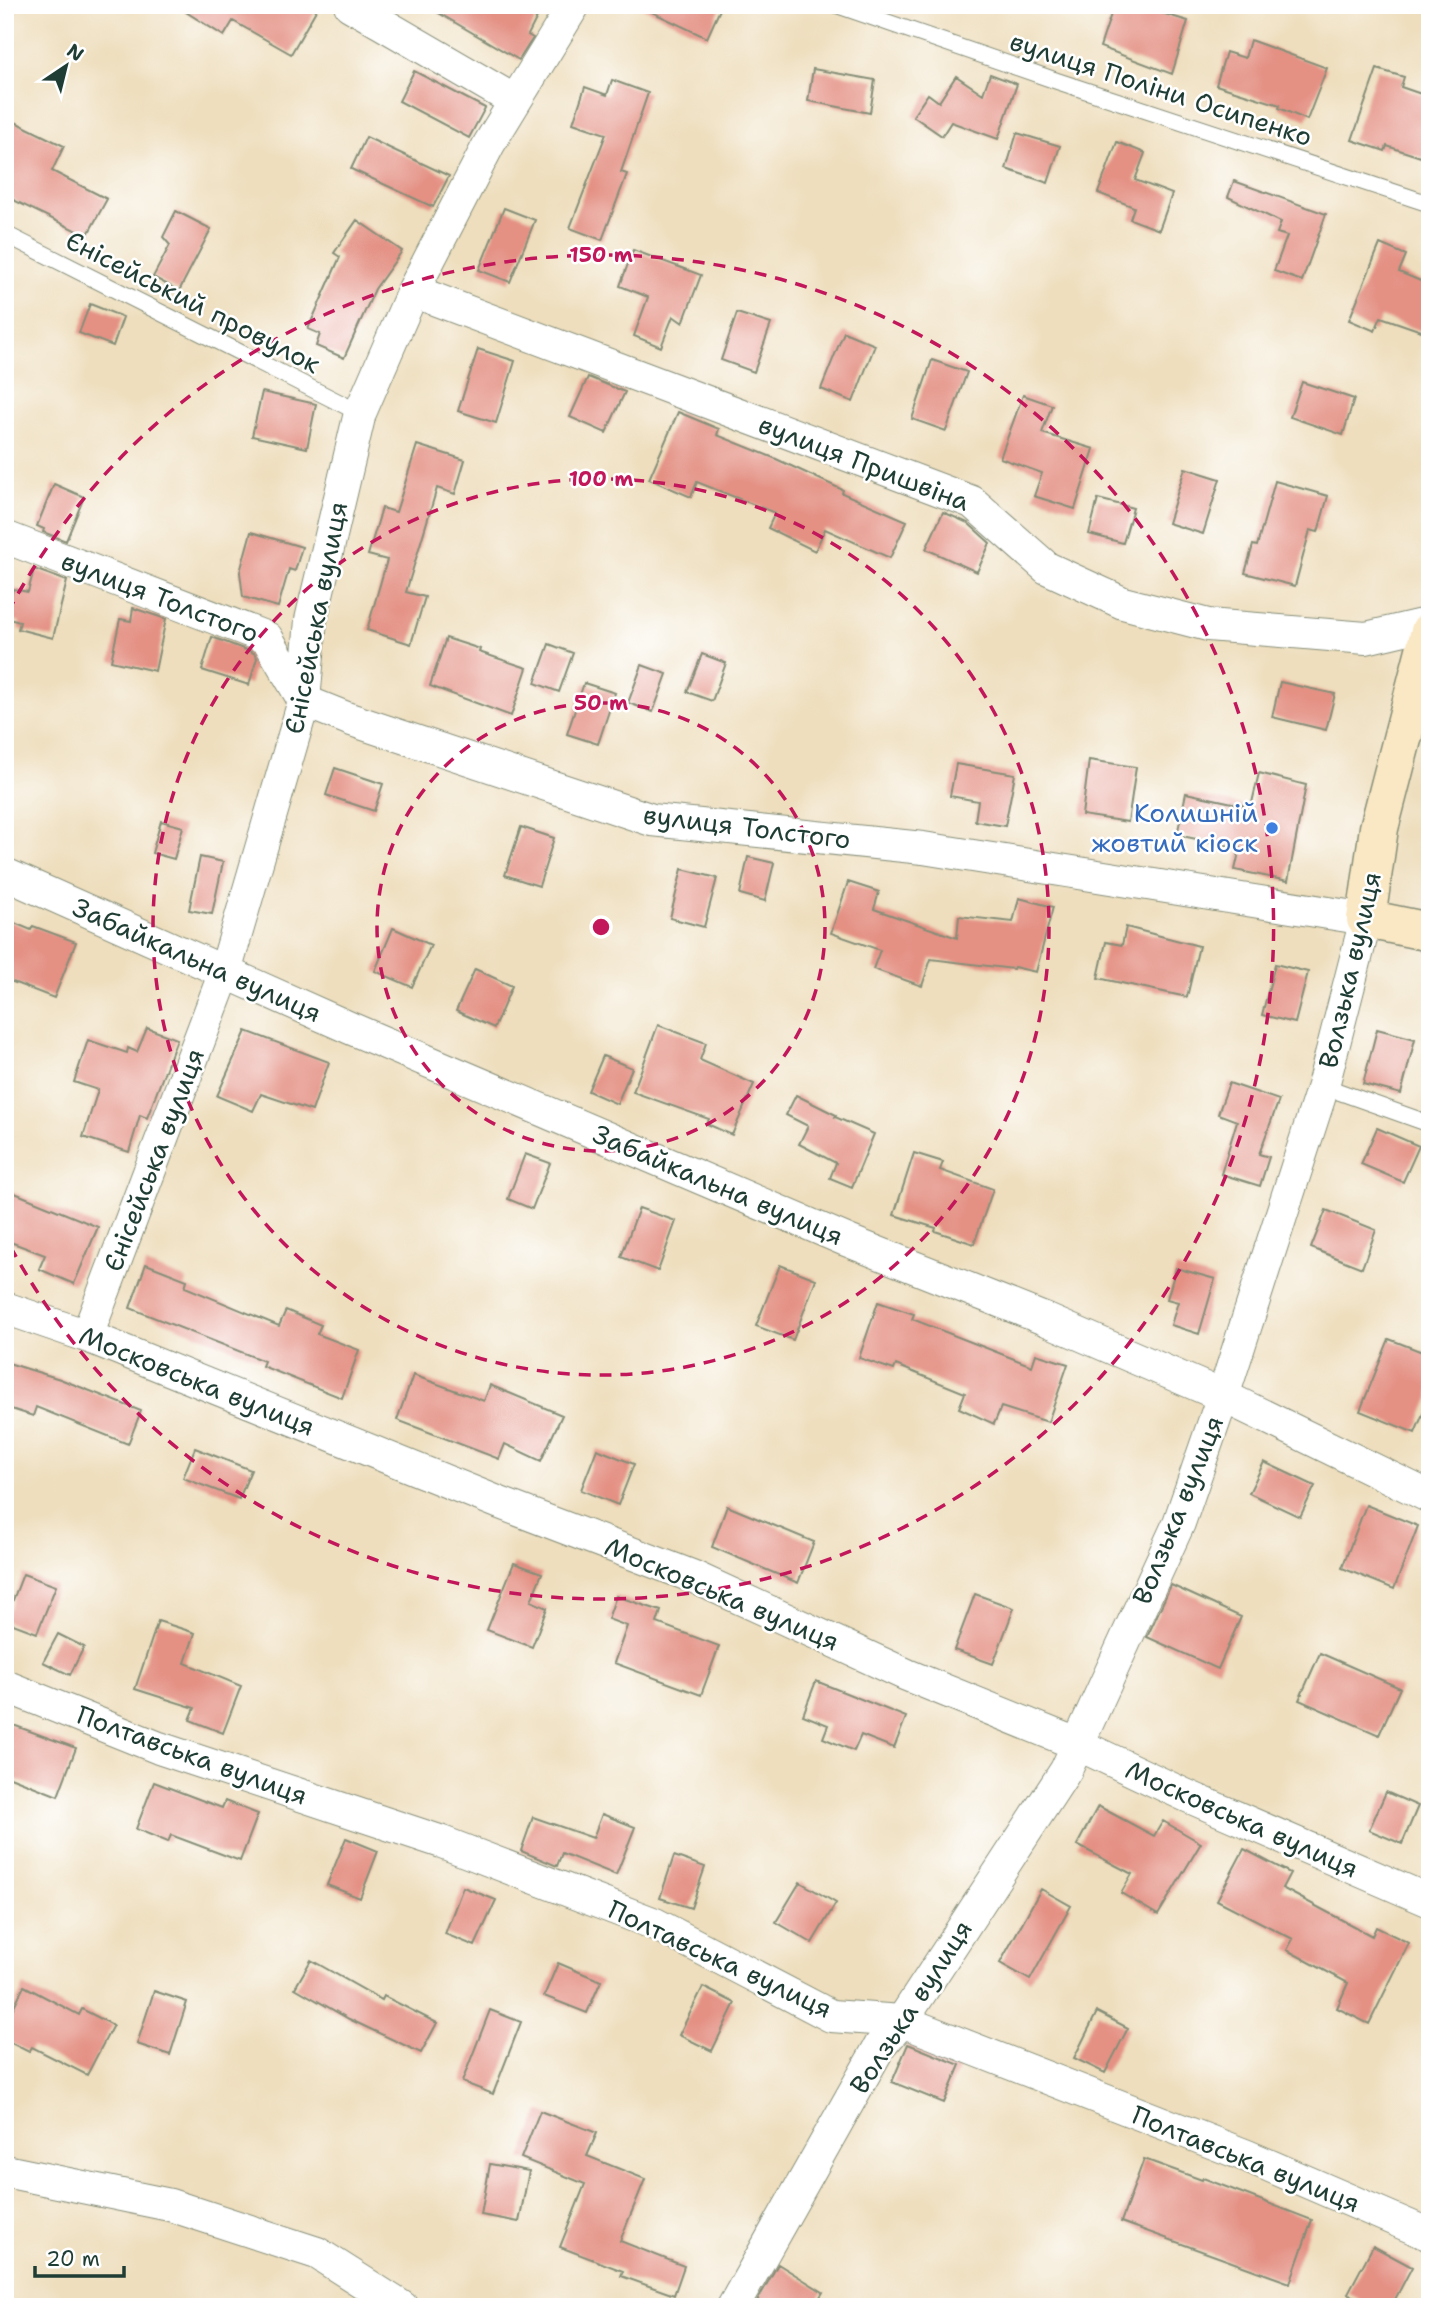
<svg xmlns="http://www.w3.org/2000/svg" width="1435" height="2312" font-family="'Shantell Sans',sans-serif">
<style>
.building{fill:#e49184}
.lines{fill:none;stroke-linecap:round;stroke-linejoin:round}
.lane-casing{stroke:#868e78;stroke-width:18}
.street-casing{stroke:#868e78;stroke-width:34}
.secondary-casing{stroke:#868e78;stroke-width:41}
.lane{stroke:#fff;stroke-width:16}
.street{stroke:#fff;stroke-width:32}
.secondary{stroke:#fae7c3;stroke-width:38}
.ring{fill:none;stroke:#c2185b;stroke-width:3.5;stroke-dasharray:12 9}
.shop-dot{fill:#3f7fe0;stroke:#fff;stroke-width:2.5}
.labels{text-anchor:middle;stroke-width:5;stroke-linejoin:round;paint-order:stroke}
.street-label{font-size:26px;fill:#1f3d34;stroke:#fff}
.shop-label{font-size:26px;fill:#366cbe;stroke:#fff;text-anchor:end}
.centre{fill:#c2185b;stroke:#fff;stroke-width:3.5}
.ring-label{font-size:21px;text-anchor:middle;font-weight:bold;fill:#c2185b;stroke:#fff;stroke-width:5;stroke-linejoin:round;paint-order:stroke}
</style>
<rect width="100%" height="100%" fill="#fff"/>
<filter id="ink" filterUnits="userSpaceOnUse"><feTurbulence type="fractalNoise" baseFrequency=".0143" numOctaves="2"/><feDisplacementMap in="SourceGraphic" scale="14" xChannelSelector="R" yChannelSelector="G"/><feConvolveMatrix kernelMatrix="1 2 1 2 8 2 1 2 1" color-interpolation-filters="sRGB"/></filter>
<filter id="wash" filterUnits="userSpaceOnUse"><feTurbulence type="fractalNoise" baseFrequency=".00686" numOctaves="4" result="noise"/><feDisplacementMap in="SourceGraphic" scale="28" xChannelSelector="R" yChannelSelector="G"/><feGaussianBlur stdDeviation="1.57" result="paint"/><feColorMatrix in="noise" values="0 0 0 0 0 0 0 0 0 0 0 0 0 0 0 0 0 1.4 0 .05"/><feComposite in="paint" operator="in"/></filter>
<g filter="url(#wash)">
<rect width="100%" height="100%" fill="#eedebd"/>
<g id="blocks">
<path class="building" d="M175 5H319L291 54 233 21 224 36Z
M425 5H543L528 35 533 38 519 60Z
M637 5H722L707 38Z
M1114 5H1135L1188 21 1172 74 1100 47Z
M1250 40 1327 68 1307 120 1279 108 1280 105 1216 85 1226 52 1245 58Z
M813 69 875 80 870 113 808 101Z
M1377 69 1404 77 1401 87 1430 97V160L1387 146 1385 151 1352 140Z
M414 71 485 108 469 138 399 101Z
M990 74 1017 84 998 139 951 122 942 136 913 116 928 94 939 102 956 76 983 94Z
M612 80 648 93 621 172 627 174 602 240 570 228 606 134 573 123 585 87 607 95Z
M5 117 64 146 52 171 107 199 87 236 5 196Z
M1017 133 1060 146 1048 183 1006 169Z
M366 137 449 176 433 207 351 169Z
M1117 142 1145 153 1135 180 1172 194 1159 230 1130 219 1134 207 1098 193Z
M1234 181 1326 214 1302 281 1274 271 1287 236 1277 233 1281 222 1228 197Z
M504 208 535 220 510 282 479 270Z
M176 211 211 229 179 291 153 277 170 245 163 237Z
M357 220 402 251 375 289 344 358 316 346 320 334 308 329 340 257 334 253Z
M1380 244 1406 255 1399 272 1430 285V334L1381 317 1375 331 1349 320Z
M633 250 701 275 683 323 673 316 661 347 634 336 648 297 620 286Z
M90 304 123 317 113 346 79 333Z
M737 313 771 324 754 372 721 360Z
M844 332 875 345 853 402 821 389Z
M478 349 515 361 496 423 458 411Z
M932 360 967 372 946 431 912 419Z
M588 377 625 392 606 433 570 417Z
M1302 382 1354 399 1343 435 1290 417Z
M262 392 316 404 307 448 252 436Z
M1023 395 1052 405 1042 433 1094 449 1075 509 1034 496 1042 473 1000 458Z
M678 412 719 429 717 435 774 458 843 490 842 493 907 521 890 558 825 529 815 551 768 528 775 513 697 482 691 497 649 479Z
M417 445 465 460 455 494 437 488 406 592 425 597 411 644 367 630 387 560 368 555 382 508 396 512Z
M1185 468 1220 479 1203 534 1168 523Z
M1275 481 1328 496 1318 532 1310 530 1295 586 1245 573 1253 545 1257 546Z
M54 484 84 497 66 541 43 532 44 529 37 526Z
M1098 499 1133 508 1123 543 1089 534Z
M943 512 968 523 990 543 977 572 926 549Z
M251 532 302 547 295 571 289 569 278 607 243 597 240 572Z
M34 569 67 581 53 638 18 629 20 622 5 618 13 589 28 592Z
M133 608 166 619 155 671 111 661 120 619 131 621Z
M212 637 254 653 257 658 249 685 202 670Z
M446 638 480 649 479 652 527 668 511 716 430 686Z
M549 644 573 653 559 692 535 683Z
M702 654 726 663 712 701 687 692Z
M642 665 667 674 653 712 628 703Z
M1280 682 1335 694 1326 730 1272 717Z
M584 683 615 693 598 744 567 734Z
M1089 760 1136 767 1128 822 1082 815Z
M956 764 1015 774 1005 826 975 821 978 801 950 796Z
M335 768 383 784 374 811 326 795Z
M1259 773 1306 785 1288 881 1235 870 1240 848 1177 835 1186 793 1251 807Z
M161 821 183 827 174 859 152 853Z
M521 827 554 838 539 886 505 875Z
M200 857 223 862 212 914 189 910Z
M748 857 774 863 765 901 740 894Z
M682 869 717 878 704 927 670 918Z
M848 882 879 892 874 909 957 938 959 916 1013 922 1019 898 1053 907 1036 972 1014 967 1013 969 931 959 922 986 873 969 880 950 831 933Z
M5 919 31 930 33 926 76 942 54 998 5 979Z
M1126 927 1199 946 1187 997 1098 978 1106 942 1122 945Z
M393 928 431 945 412 987 375 971Z
M1275 964 1308 972 1295 1023 1262 1015Z
M475 969 512 986 494 1028 456 1011Z
M658 1025 706 1043 700 1060 754 1084 732 1135 707 1124 709 1119 633 1092Z
M147 1028 177 1039 147 1118 140 1115 129 1152 83 1137 98 1090 74 1082 88 1040 127 1053 128 1048 137 1052Z
M1377 1029 1415 1039 1401 1094 1363 1084Z
M246 1031 329 1062 312 1111 261 1094 253 1111 217 1096Z
M603 1056 632 1068 617 1104 588 1091Z
M1229 1083 1279 1100 1259 1154 1269 1157 1260 1186 1221 1174 1237 1121 1218 1114Z
M796 1095 836 1115 835 1117 874 1134 852 1187 830 1178 836 1163 799 1144 808 1126 786 1115Z
M1377 1128 1419 1146 1403 1182 1361 1164Z
M914 1153 943 1162 940 1170 993 1189 974 1244 935 1231 936 1228 894 1215Z
M525 1154 550 1163 532 1209 508 1199Z
M5 1189 98 1227 74 1284 39 1269 45 1255 5 1240Z
M639 1208 676 1221 658 1271 621 1257Z
M1326 1210 1376 1230 1362 1268 1311 1248Z
M146 1264 187 1280 185 1287 279 1326 286 1310 321 1325 317 1334 359 1350 342 1398 262 1366 264 1361 130 1308Z
M780 1265 816 1279 793 1340 756 1326Z
M1176 1268 1215 1279 1199 1334 1171 1325 1178 1302 1167 1299Z
M878 1302 914 1314 912 1319 1032 1366 1036 1354 1068 1364 1048 1422 1001 1407 994 1424 959 1408 965 1393 896 1365 894 1370 859 1358Z
M1389 1339 1430 1355V1397L1415 1433 1360 1411Z
M5 1362 60 1379 141 1411 128 1444 36 1407 33 1416 5 1407Z
M413 1375 484 1401 490 1385 562 1415 541 1461 505 1444 499 1459 397 1420Z
M195 1448 251 1470 239 1499 183 1478Z
M597 1449 634 1464 618 1505 581 1490Z
M1264 1462 1315 1486 1300 1517 1249 1493Z
M1366 1505 1418 1526 1394 1589 1342 1568Z
M727 1506 814 1542 798 1583 712 1547Z
M514 1563 542 1573 531 1601 547 1608 532 1647 487 1630Z
M23 1574 56 1586 37 1633 5 1621Z
M1171 1585 1241 1617 1218 1669 1147 1637Z
M975 1594 1014 1608 993 1664 954 1650Z
M616 1596 661 1611 657 1623 719 1646 701 1695 614 1663 627 1626 608 1619Z
M158 1621 195 1633 185 1663 241 1686 223 1733 190 1720 195 1708 135 1689Z
M58 1634 84 1647 70 1675 43 1662Z
M1320 1653 1400 1688 1379 1735 1299 1700Z
M816 1681 906 1717 894 1748 861 1735 854 1751 823 1738 828 1725 803 1715Z
M5 1722 76 1748 58 1796 5 1775Z
M154 1782 222 1808 225 1801 258 1814 240 1861 171 1835 168 1842 136 1829Z
M1386 1792 1418 1806 1402 1844 1369 1830Z
M1098 1806 1154 1836 1163 1821 1201 1843 1158 1915 1121 1893 1132 1874 1077 1845Z
M602 1814 635 1827 616 1875 562 1853 557 1866 521 1851 533 1817 593 1838Z
M346 1838 378 1851 360 1898 327 1885Z
M1244 1849 1290 1873 1282 1888 1372 1936 1376 1927 1409 1943 1369 2024 1337 2008 1348 1983 1287 1950 1293 1939 1217 1900Z
M674 1856 705 1867 691 1908 660 1898Z
M800 1882 836 1903 812 1943 776 1922Z
M463 1887 496 1900 475 1946 445 1934Z
M1041 1889 1071 1906 1030 1980 1000 1963Z
M311 1960 382 2000 384 1996 437 2023 421 2053 349 2019 295 1988Z
M558 1963 601 1981 587 2013 544 1996Z
M24 1986 79 2015 82 2009 113 2025 87 2075 32 2047 29 2052 5 2040V2024Z
M703 1987 735 2003 712 2051 679 2035Z
M154 1991 187 2002 170 2055 137 2044Z
M490 2010 521 2022 493 2094 462 2082Z
M1097 2012 1128 2028 1105 2073 1074 2058Z
M908 2044 960 2065 944 2103 892 2082Z
M540 2111 597 2133 587 2156 645 2179 620 2241 684 2266 674 2295 621 2276 623 2271 560 2247 585 2184 521 2158Z
M1144 2159 1202 2180 1203 2178 1312 2220 1290 2283 1121 2222Z
M490 2164 529 2171 519 2222 481 2215Z
M1373 2246 1412 2267 1391 2307H1373L1348 2293Z
M778 2264 823 2292 814 2307H754Z"/>
</g>
</g>
<g filter="url(#ink)">
<use href="#blocks" fill-opacity="0" stroke="#868e78" stroke-width="2"/>
<g class="lines">
<defs>
<path id="lane" d="M837 5 1057 81 1430 204
M5 234 360 413
M1323 1086 1430 1124"/>
<path id="street" d="M350 5 515 101
M413 291 972 502 1047 568 1123 603 1208 625 1366 638 1430 623
M5 537 267 638 304 701 349 719 652 820 923 848 1366 919 1323 1086 1223 1396 1179 1523 1066 1770 902 2021 880 2046 733 2307
M5 874 350 1028 675 1167 846 1240 1047 1320 1223 1396 1430 1497
M5 1308 87 1336 500 1503 694 1577 907 1675 1077 1744 1185 1795 1430 1901
M87 1336 225 972 304 701 311 620 360 413 413 291 489 144 574 5
M5 1686 159 1748 442 1842 655 1924 831 2016 902 2021 1247 2156 1430 2235
M5 2171 170 2205 317 2253 402 2307"/>
<path id="secondary" d="M1430 631 1379 828 1366 919 1430 932"/>
</defs>
<use href="#lane" class="lane-casing"/>
<use href="#street" class="street-casing"/>
<use href="#secondary" class="secondary-casing"/>
<use href="#lane" class="lane"/>
<use href="#street" class="street"/>
<use href="#secondary" class="secondary"/>
</g>
</g>
<g class="ring">
<circle cx="601" cy="927" r="224"/>
<circle cx="601" cy="927" r="448"/>
<path d="M8 612A672 672 0 1 1 8 1242"/>
</g>
<circle class="shop-dot" cx="1272" cy="828" r="7"/>
<g class="labels">
<g class="street-label">
<text transform="translate(1161 89) rotate(18)" y="9">вулиця Поліни Осипенко</text>
<text transform="translate(193 302) rotate(27)" y="9">Єнісейський провулок</text>
<text transform="translate(864 463) rotate(21)" y="9">вулиця Пришвіна</text>
<text transform="translate(160 597) rotate(21)" y="9">вулиця Толстого</text>
<text transform="translate(316 618) rotate(-79)" y="9">Єнісейська вулиця</text>
<text transform="translate(747 827) rotate(7)" y="9">вулиця Толстого</text>
<text transform="translate(197 960) rotate(24)" y="9">Забайкальна вулиця</text>
<text transform="translate(1350 970) rotate(-77)" y="9">Волзька вулиця</text>
<text transform="translate(154 1160) rotate(-69)" y="9">Єнісейська вулиця</text>
<text transform="translate(718 1185) rotate(23)" y="9">Забайкальна вулиця</text>
<text transform="translate(197 1381) rotate(22)" y="9">Московська вулиця</text>
<text transform="translate(1178 1510) rotate(-68)" y="9">Волзька вулиця</text>
<text transform="translate(722 1594) rotate(23)" y="9">Московська вулиця</text>
<text transform="translate(192 1755) rotate(20)" y="9">Полтавська вулиця</text>
<text transform="translate(1242 1819) rotate(24)" y="9">Московська вулиця</text>
<text transform="translate(720 1959) rotate(25)" y="9">Полтавська вулиця</text>
<text transform="translate(911 2007) rotate(-57)" y="9">Волзька вулиця</text>
<text transform="translate(1246 2159) rotate(22)" y="9">Полтавська вулиця</text>
</g>
<g class="shop-label">
<text x="1258" y="822">Колишній<tspan x="1258" dy="30">жовтий кіоск</tspan></text>
</g>
</g>
<circle cx="601" cy="927" r="10" class="centre"/>
<g class="ring-label">
<text x="601" y="262">150 m</text>
<text x="601" y="486">100 m</text>
<text x="601" y="710">50 m</text>
</g>
<rect width="1435" height="2312" fill="none" stroke="#fff" stroke-width="28"/>
<g transform="translate(66 66) rotate(35)" stroke="#ffffff" stroke-width="5" paint-order="stroke">
<path d="M0-5L12 26L0 18L-12 26Z" fill="#1f3d34"/>
<text y="-10" font-size="19" font-weight="bold" text-anchor="middle" fill="#1f3d34">N</text>
</g>
<path d="M35 2266v10h89v-10" fill="none" stroke="#1f3d34" stroke-width="3.5"/>
<text x="46" y="2266" font-size="21" fill="#1f3d34" stroke="#ffffff" stroke-width="5" paint-order="stroke">20 m</text>
</svg>
